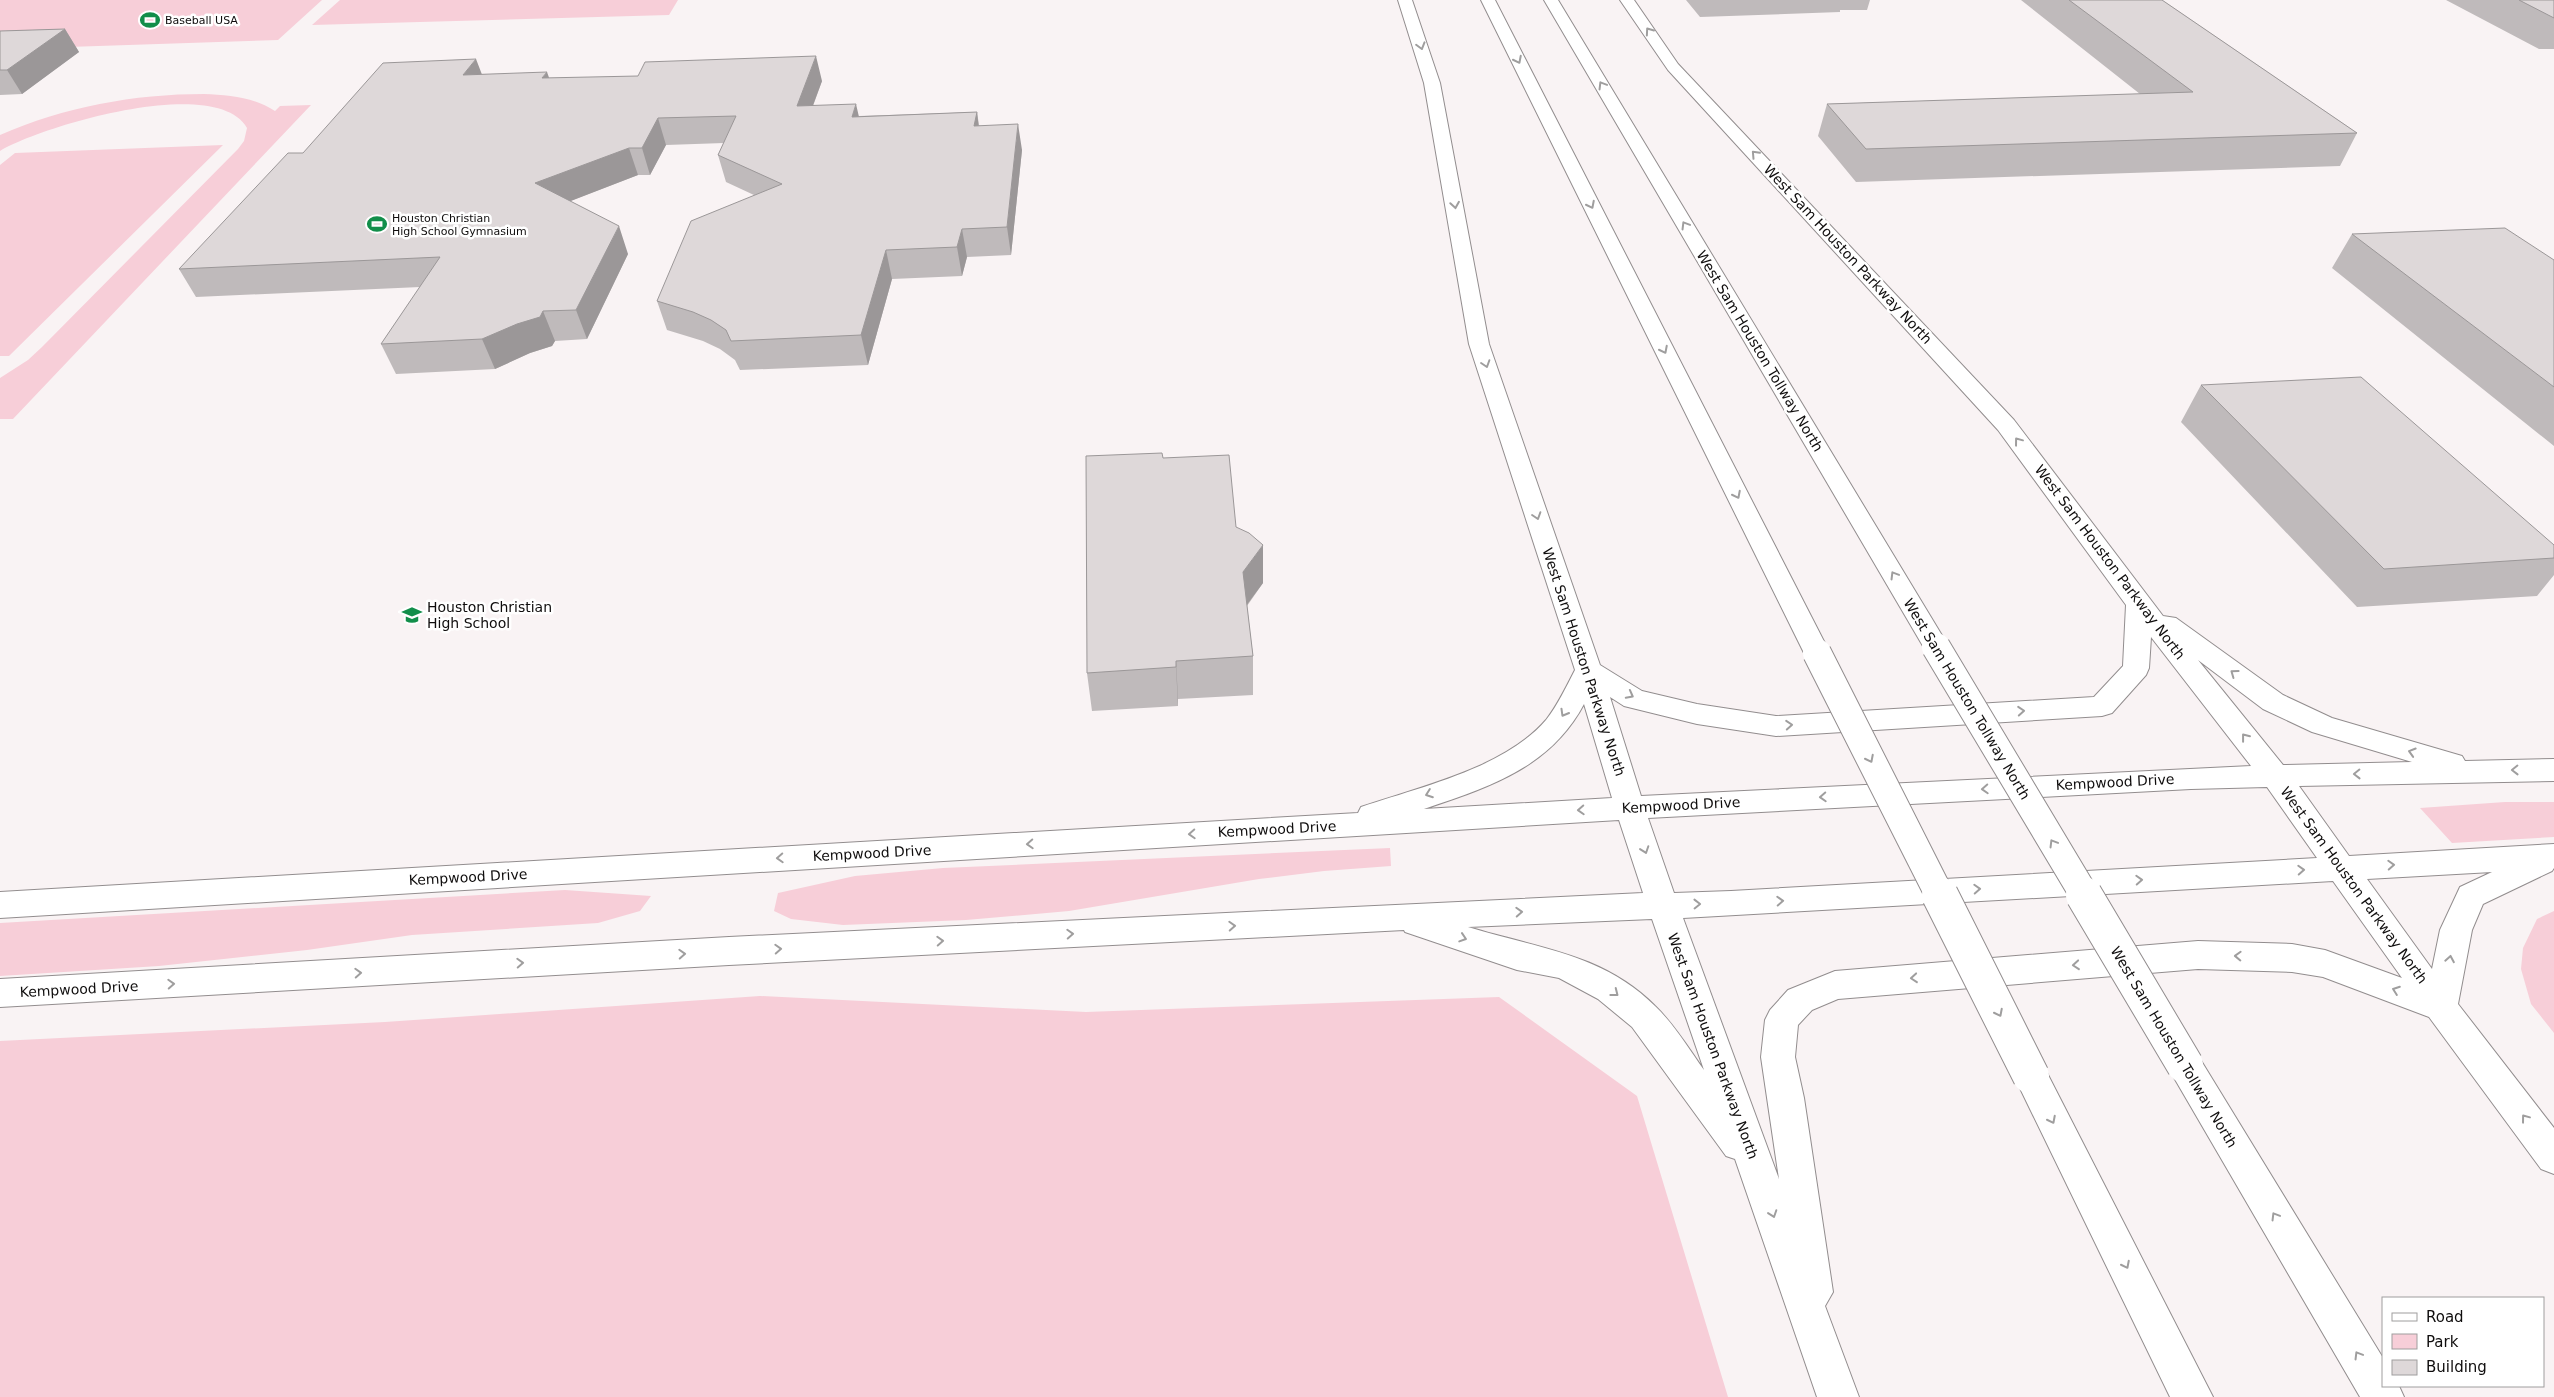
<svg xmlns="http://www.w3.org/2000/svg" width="2554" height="1397" font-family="'DejaVu Sans',sans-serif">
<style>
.green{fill:#f7ced8}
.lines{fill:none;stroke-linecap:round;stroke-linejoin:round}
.secondary-casing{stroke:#928d8e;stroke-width:2}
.motorway-casing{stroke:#928d8e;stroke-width:2}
.secondary{fill:#fff;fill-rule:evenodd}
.motorway{fill:#fff;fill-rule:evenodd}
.motorway-bridge-far1-casing{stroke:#928d8e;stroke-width:30;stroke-linecap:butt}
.motorway-bridge-casing{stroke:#928d8e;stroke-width:38;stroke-linecap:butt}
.motorway-bridge-far1{stroke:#fff;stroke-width:28}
.motorway-bridge{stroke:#fff;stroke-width:36}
.wall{fill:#bfbabb}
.shaded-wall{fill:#9b9798}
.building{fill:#ded8d9;stroke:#9b9798}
.oneway{stroke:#9f9e9e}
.labels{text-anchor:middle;stroke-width:5;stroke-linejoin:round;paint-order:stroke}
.far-poi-label{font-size:11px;fill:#0f0d0d;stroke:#fff;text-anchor:start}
.street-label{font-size:14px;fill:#0f0d0d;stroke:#fff}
.poi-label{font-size:14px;fill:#0f0d0d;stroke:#fff;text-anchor:start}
</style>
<rect width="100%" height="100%" fill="#f9f3f4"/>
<path class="green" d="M0 0H322L278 40 8 49 0 55Z
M340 0H678L669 15 312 25Z
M204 94C229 95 254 97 275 111L280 106 311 105 13 419H0V378L28 360 42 347 238 149 244 141 247 128C216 74 42 126 0 151V135C64 107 134 94 204 94Z
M223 145 9 356H0V165L15 153Z
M2505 802H2554V837L2452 843 2420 808Z
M1390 848 1391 866 1324 871 1259 879 1069 911 966 920 843 925 791 919 774 911 778 893 855 876 943 868Z
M565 890 651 896 640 911 598 923 412 935 307 950 159 966 0 976V923Z
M2554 911V1033L2531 1004 2521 969 2523 948 2537 919Z
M760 996 1086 1012 1499 997 1637 1096 1728 1397H0V1041L385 1022Z"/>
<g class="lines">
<defs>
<path id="secondary" d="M1398 0H1412L1440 83 1489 344 1600 665 1642 691 1697 704 1776 716 2094 697 2123 666 2126 605 1998 430 1668 70 1620 0H1634L1678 64 2014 420 2163 616 2176 618 2283 695 2332 718 2462 756 2465 761 2554 759V781L2299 786 2349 856 2554 844V868L2552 871 2483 904 2472 930 2458 1004 2554 1128V1174L2541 1169 2429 1017 2323 977 2292 972 2198 969 1838 999 1812 1010 1798 1025 1795 1057 1804 1098 1833 1292 1825 1306 1859 1397H1817L1735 1159 1726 1156 1632 1027 1598 999 1559 978 1517 970 1405 932 1404 930 729 965 0 1007V979L729 937 1643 893 1619 820 0 918V892L1358 813 1361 807C1420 787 1505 768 1546 720 1558 705 1566 687 1575 670L1469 344 1424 83ZM2151 637 2251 766 1641 796 1610 697 1624 706 1697 724 1776 736 2102 716 2112 713 2146 675 2149 668ZM2198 660 2263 709 2312 732 2412 762 2283 765ZM1584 704 1612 798 1424 809C1489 787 1550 768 1584 704ZM2267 787 2317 858 1731 891 1674 893 1648 818 2191 789ZM2492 872 2460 887 2440 930 2432 969 2367 879ZM2333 881 2402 978 2325 950 2292 944 2198 941 1835 971 1788 990 1770 1010 1765 1020 1761 1057 1779 1179 1683 918ZM1652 919 1704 1070C1689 1049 1674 1024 1655 1006 1602 953 1536 948 1468 927Z"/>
<path id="motorway" d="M1481 0H1495L1830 653 1826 659 1817 662 1808 659 1804 653Z
M1544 0H1558L1949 647 1945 653 1936 656 1927 653Z
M2185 1050 2197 1054 2383 1358V1386H2399L2404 1397H2360L2173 1076 2168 1065 2173 1054Z
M2031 1060 2043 1065 2213 1397H2170L2014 1076 2019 1065Z"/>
</defs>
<use href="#secondary" class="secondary-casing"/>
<use href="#motorway" class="motorway-casing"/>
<use href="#secondary" class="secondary"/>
<use href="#motorway" class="motorway"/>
<defs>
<path id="motorway-bridge-far1" d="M1936 647 2085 896
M1817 653 1940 896"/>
<path id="motorway-bridge" d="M1940 895 2031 1076
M2084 895 2185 1065"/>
</defs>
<use href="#motorway-bridge-far1" class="motorway-bridge-far1-casing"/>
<use href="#motorway-bridge" class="motorway-bridge-casing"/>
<use href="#motorway-bridge-far1" class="motorway-bridge-far1"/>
<use href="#motorway-bridge" class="motorway-bridge"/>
</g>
<path class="wall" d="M1686 0H1870L1867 10H1840V12L1700 17Z
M2021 0H2162L2357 133 2340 166 1856 182 1818 136 1827 104 2140 94Z
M2446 0H2554V49H2539Z
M65 29 79 52 22 94 0 95V31Z
M482 74 549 78 822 81 813 106 859 116 977 112 979 125 1022 150 1011 255 967 257 962 276 892 279 868 365 740 370 735 360 720 349 703 341 667 330 657 301 754 195 726 182 718 155 724 143 666 145 650 175H638L570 201 628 254 587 339 555 341 552 346 530 353 495 369 396 374 381 344 420 287 196 297 179 269Z
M2352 234 2554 260V446L2332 268Z
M2201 385 2554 545V575L2537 596 2357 607 2181 422Z
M1163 458 1236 527 1263 583 1247 606 1253 656V695L1178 699V706L1092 711 1087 673Z"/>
<path class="shaded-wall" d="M65 29 79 52 22 94 7 70Z
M816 56 822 81 803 132 797 106Z
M476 59 486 85 463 75Z
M547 72 556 97 542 78Z
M856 104 862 130 852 117Z
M977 112 980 138 974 126Z
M658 118 666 145 650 175 642 148Z
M1018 124 1022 150 1011 255 1007 227Z
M629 148 638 175 545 211 535 183Z
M619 226 628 254 587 339 576 310Z
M962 229 967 257 962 276 957 247Z
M886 250 892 279 868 365 861 335Z
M543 311 555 341 552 346 530 353 495 369 482 339Z
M1263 545V583L1243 610V572Z
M1176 661 1178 699V706L1176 667Z"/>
<path class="building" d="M2069 0H2162L2357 133 1866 149 1827 104 2193 92Z
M2519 0H2554V18Z
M65 29 7 70H0V31Z
M816 56 797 106 856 104 852 117 977 112 974 126 1018 124 1007 227 962 229 957 247 886 250 861 335 731 341 726 330 711 320 693 312 657 301 691 221 782 184 718 155 736 116 658 118 642 148H629L535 183 619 226 576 310 543 311 540 317 517 324 482 339 381 344 440 257 179 269 288 153H303L383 63 476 59 463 75 547 72 542 78 638 76 645 62Z
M2505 228 2554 260V387L2352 234Z
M2361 377 2554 545V558L2384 569 2201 385Z
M1162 453 1163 458 1229 455 1236 527 1249 533 1263 545 1243 572 1253 656 1176 661V667L1087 673 1086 456Z"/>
<defs><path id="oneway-chevron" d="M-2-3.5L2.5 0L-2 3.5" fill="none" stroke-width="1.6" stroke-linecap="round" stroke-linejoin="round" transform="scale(1.25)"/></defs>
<g class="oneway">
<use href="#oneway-chevron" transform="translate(1649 31) rotate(-125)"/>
<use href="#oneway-chevron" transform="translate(1421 46) rotate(74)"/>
<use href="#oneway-chevron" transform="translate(1518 60) rotate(63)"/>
<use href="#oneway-chevron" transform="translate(1602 85) rotate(-121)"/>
<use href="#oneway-chevron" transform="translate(1755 154) rotate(-133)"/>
<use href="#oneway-chevron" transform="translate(1455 205) rotate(81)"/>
<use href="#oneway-chevron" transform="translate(1591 205) rotate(63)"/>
<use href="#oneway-chevron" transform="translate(1685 225) rotate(-121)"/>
<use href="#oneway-chevron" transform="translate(1664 350) rotate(63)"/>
<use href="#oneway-chevron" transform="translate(1486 364) rotate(72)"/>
<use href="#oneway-chevron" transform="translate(2018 441) rotate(-127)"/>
<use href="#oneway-chevron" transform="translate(1737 495) rotate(63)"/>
<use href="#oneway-chevron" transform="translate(1537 516) rotate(72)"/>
<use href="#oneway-chevron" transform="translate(1894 575) rotate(-121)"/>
<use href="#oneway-chevron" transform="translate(2234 673) rotate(-144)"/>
<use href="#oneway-chevron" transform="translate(1630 695) rotate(28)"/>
<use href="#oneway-chevron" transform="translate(2021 711) rotate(-4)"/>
<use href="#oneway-chevron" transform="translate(1564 713) rotate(120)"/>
<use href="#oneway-chevron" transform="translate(1789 725) rotate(-4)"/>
<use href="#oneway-chevron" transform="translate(2245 737) rotate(-128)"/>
<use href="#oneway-chevron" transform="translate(2412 752) rotate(-163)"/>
<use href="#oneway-chevron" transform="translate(1870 759) rotate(63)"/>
<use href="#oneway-chevron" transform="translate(2515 770) rotate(179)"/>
<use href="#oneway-chevron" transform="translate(2357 774) rotate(179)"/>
<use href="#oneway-chevron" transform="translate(1985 789) rotate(177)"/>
<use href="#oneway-chevron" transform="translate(1429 794) rotate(160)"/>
<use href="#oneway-chevron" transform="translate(1823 797) rotate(177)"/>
<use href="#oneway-chevron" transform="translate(1581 810) rotate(177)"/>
<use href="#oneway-chevron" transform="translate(1192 834) rotate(177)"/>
<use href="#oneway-chevron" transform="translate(2053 843) rotate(-121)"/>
<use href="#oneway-chevron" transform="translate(1030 844) rotate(177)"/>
<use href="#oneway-chevron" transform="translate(1645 850) rotate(71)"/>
<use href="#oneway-chevron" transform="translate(780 858) rotate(177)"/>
<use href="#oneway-chevron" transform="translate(2391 865) rotate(-3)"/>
<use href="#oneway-chevron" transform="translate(2301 870) rotate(-3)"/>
<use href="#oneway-chevron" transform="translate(2139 880) rotate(-3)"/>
<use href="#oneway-chevron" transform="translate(1977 889) rotate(-3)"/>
<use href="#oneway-chevron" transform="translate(1780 901) rotate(-3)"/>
<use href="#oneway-chevron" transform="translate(1697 904) rotate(-1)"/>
<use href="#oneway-chevron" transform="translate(1519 912) rotate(-3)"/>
<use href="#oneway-chevron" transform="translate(1232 926) rotate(-3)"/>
<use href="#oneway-chevron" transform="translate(1070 934) rotate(-3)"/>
<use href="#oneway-chevron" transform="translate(1463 938) rotate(18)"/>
<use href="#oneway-chevron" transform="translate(940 941) rotate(-3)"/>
<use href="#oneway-chevron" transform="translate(778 949) rotate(-3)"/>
<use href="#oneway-chevron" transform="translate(682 954) rotate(-3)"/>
<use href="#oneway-chevron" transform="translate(2238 956) rotate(-178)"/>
<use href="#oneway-chevron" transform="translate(2450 959) rotate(-80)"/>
<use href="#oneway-chevron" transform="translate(520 963) rotate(-3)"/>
<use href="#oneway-chevron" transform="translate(2076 965) rotate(175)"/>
<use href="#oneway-chevron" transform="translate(358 973) rotate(-3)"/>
<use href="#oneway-chevron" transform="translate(1914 978) rotate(175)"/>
<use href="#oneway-chevron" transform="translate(171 984) rotate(-3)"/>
<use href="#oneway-chevron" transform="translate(2396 990) rotate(-160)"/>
<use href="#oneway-chevron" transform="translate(1615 993) rotate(38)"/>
<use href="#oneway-chevron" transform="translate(1999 1013) rotate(63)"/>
<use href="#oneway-chevron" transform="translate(2525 1118) rotate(-127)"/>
<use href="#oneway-chevron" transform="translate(2052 1120) rotate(63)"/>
<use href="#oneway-chevron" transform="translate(1773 1214) rotate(71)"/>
<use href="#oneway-chevron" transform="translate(2275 1216) rotate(-121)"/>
<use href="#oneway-chevron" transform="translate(2126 1265) rotate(63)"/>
<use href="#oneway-chevron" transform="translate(2358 1355) rotate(-121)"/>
</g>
<defs>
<symbol id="stadium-bare" viewBox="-9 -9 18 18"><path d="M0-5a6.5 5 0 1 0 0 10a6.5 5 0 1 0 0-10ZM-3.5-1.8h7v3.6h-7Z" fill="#128e4a" stroke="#fff" stroke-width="2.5" paint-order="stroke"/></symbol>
<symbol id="school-bare" viewBox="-9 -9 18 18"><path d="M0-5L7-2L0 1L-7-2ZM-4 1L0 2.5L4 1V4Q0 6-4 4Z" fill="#128e4a" stroke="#fff" stroke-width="2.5" paint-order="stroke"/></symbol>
</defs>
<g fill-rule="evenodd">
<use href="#stadium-bare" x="136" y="6" width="28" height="28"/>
<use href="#stadium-bare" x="363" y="210" width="28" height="28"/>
<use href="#school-bare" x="398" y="601" width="28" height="28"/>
</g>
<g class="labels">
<g class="far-poi-label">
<text x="165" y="24">Baseball USA</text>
<text x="392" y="222">Houston Christian<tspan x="392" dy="13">High School Gymnasium</tspan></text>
</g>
<g class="street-label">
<text transform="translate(1848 254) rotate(47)" y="5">West Sam Houston Parkway North</text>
<text transform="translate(1760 351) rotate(59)" y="5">West Sam Houston Tollway North</text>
<text transform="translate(2110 562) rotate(53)" y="5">West Sam Houston Parkway North</text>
<text transform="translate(1584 662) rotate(72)" y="5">West Sam Houston Parkway North</text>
<text transform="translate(1967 699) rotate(59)" y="5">West Sam Houston Tollway North</text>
<text transform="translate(2115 782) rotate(-3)" y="5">Kempwood Drive</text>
<text transform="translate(1681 805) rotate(-3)" y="5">Kempwood Drive</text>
<text transform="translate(1277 829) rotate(-3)" y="5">Kempwood Drive</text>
<text transform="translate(872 853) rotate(-3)" y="5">Kempwood Drive</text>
<text transform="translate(468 877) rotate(-3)" y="5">Kempwood Drive</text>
<text transform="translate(2354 885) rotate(54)" y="5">West Sam Houston Parkway North</text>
<text transform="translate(79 989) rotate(-3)" y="5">Kempwood Drive</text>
<text transform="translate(1713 1046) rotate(70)" y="5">West Sam Houston Parkway North</text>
<text transform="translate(2174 1047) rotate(59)" y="5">West Sam Houston Tollway North</text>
</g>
<g class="poi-label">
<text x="427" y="612">Houston Christian<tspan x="427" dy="16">High School</tspan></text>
</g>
</g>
<rect x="2382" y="1297" width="162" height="90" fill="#ffffff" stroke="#9f9e9e"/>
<rect x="2392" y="1313" width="25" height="8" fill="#ffffff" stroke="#9f9e9e"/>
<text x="2426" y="1322" font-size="15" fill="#0f0d0d">Road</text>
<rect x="2392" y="1334" width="25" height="15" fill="#f7ced8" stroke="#9f9e9e"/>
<text x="2426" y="1347" font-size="15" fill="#0f0d0d">Park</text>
<rect x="2392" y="1360" width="25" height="15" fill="#ded8d9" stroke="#9f9e9e"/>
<text x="2426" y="1372" font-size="15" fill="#0f0d0d">Building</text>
</svg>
